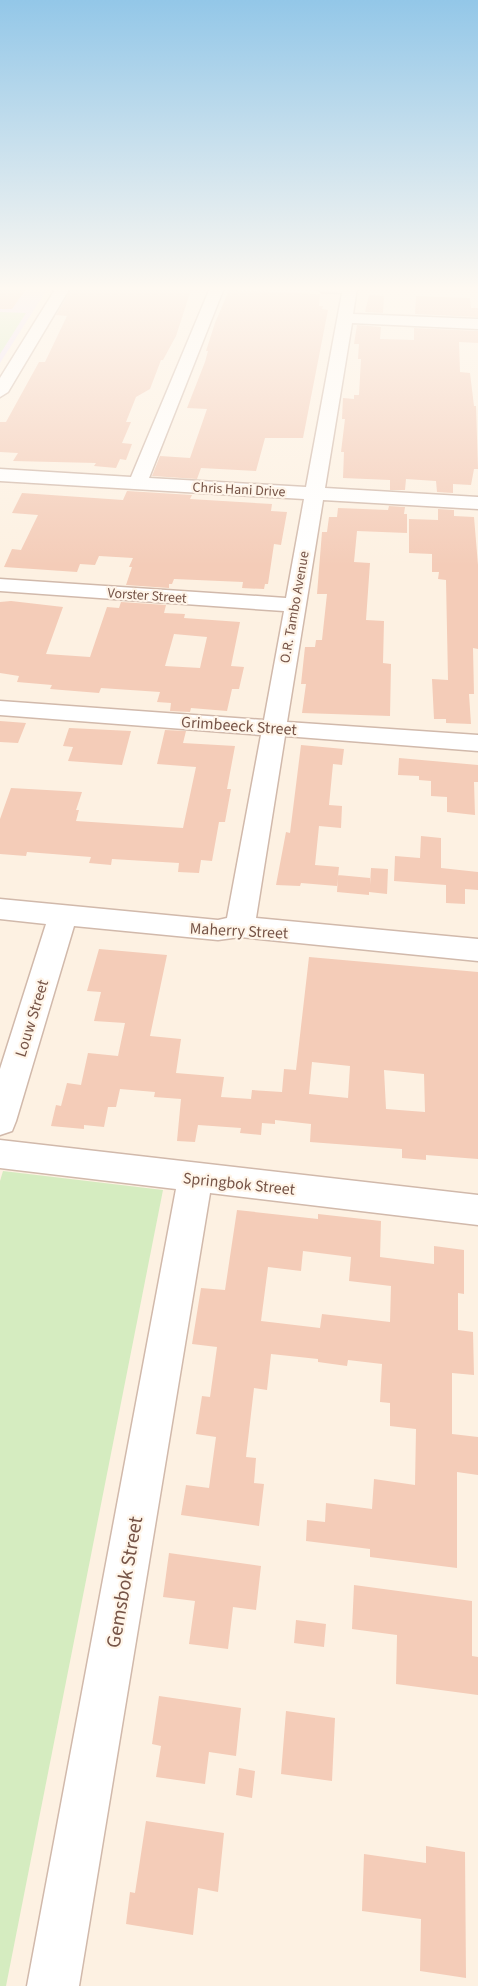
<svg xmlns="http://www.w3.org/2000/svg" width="478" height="1986" font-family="'Source Sans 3',sans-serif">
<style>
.education{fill:#eedffa}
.green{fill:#d5ecc0}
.building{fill:#f4ccb8;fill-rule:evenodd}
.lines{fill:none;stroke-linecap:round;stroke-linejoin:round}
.minor-casing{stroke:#d1b9ab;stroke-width:3}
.minor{fill:#fff;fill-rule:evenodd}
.labels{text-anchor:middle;stroke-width:4.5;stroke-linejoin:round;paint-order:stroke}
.far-street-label{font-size:14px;fill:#765447;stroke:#fff5e9}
.street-label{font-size:16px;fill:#765447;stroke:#fff5e9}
.near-street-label{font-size:20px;fill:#765447;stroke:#fff5e9}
</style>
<rect width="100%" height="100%" fill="#fdf1e2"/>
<path class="education" d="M0 288H48L0 363Z"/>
<path class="green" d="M0 312 26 313 0 354Z
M3 1171 163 1190 6 1986H0V1181Z"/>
<path class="building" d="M0 288H27L12 309H0Z
M72 288 191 290 176 336 163 360H161L150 389 136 397 126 422H131L122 443 132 444 126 460 120 459 116 468 94 466 96 463 13 461 18 453 0 452V422H6L39 362H45L67 316 56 315Z
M229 290 320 294 319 306H323L322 309 328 310 303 438H265L256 471 201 468 197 479 152 476 160 456 190 458 207 409 187 408 205 362 208 351H206L215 323Z
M369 295 384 296 383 313 365 312Z
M416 296 470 298 471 308H478V317L415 314Z
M357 325 381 327 380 339 414 340V328L478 331V343L459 342 460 372 470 373 474 406H476L478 469H474L471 485 453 484V493L437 492 436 481 406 479 405 490H390V480L343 478 344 452H341L345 419H342L343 398 354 399V395H359L361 359H358L359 344H354Z
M127 491 192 495 190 499 272 504 271 511 287 512 281 545 274 544 268 584H265L264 589 242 588 243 582 174 579 172 584H169V588L126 585 132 567H129L133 558 99 556 95 565 80 564 77 572 4 567 12 549 21 550 38 515 12 513 22 493 123 500Z
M389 506 405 507 404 514H407V533L357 531 354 562 370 563 366 620 384 621 383 663 391 664 390 716 302 713 306 684H301L305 647H315L316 640H322L327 594H317L322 532H327L329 517H337L338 508 388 510Z
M438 509 454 510V516L474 517 478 565V649L473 648 474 694H469L471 724 446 723V719H434L432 679 448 680 446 580 438 579 439 572H432V554L409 553V519L438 520Z
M11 601 63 607 46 654 90 657 107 607 119 608 121 602 166 605 164 613 185 614 184 618 240 622 231 666 244 667 239 689H232L227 711 191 708 190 712 170 711 171 703 157 702 160 692 101 688 99 693 50 689 52 685 17 682 19 676 0 673V602ZM174 634 207 637 200 668 165 666Z
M0 721 26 723 18 743 0 742Z
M69 728 131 731 122 765 68 761 73 747 63 746Z
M165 730 186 731 183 743 235 746 227 789H231L225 822H219L212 861 201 860 199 873 178 872 179 863 112 859 111 865 89 863 91 857 27 852 26 856 0 854V819L11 788 82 792 76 810H79L76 821 183 828 196 767 157 764Z
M301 745 344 749 342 765 333 764 329 805 342 806 341 828 319 826 315 865 339 867 337 886 301 883 300 886 276 885 286 832 290 833Z
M399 758 478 765V782H474L475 815 447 812V797L431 796V781L419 780V776L398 775Z
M421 836 441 838V868L478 872V890L465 889V904L446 903V885L394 881 395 856 420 858Z
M371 868 388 869 387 894 369 892V895L337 892 338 875 370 878V885Z
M99 949 167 955 150 1036 181 1039 176 1073 224 1077 221 1097 251 1099 252 1090 282 1092 284 1069 296 1070 309 957 478 972V1159L426 1155V1160L402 1158V1149L310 1142 311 1124 275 1120V1124L262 1123 261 1135 240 1133 241 1128 198 1125 195 1142 177 1141 181 1099 154 1097 155 1092 120 1089 116 1107H108L104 1127 84 1125V1129L51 1126 56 1105 61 1106 67 1083 81 1085 88 1053 118 1056 125 1023 94 1021 101 992 87 991ZM312 1062 350 1066 348 1098 309 1094ZM384 1070 424 1074 425 1112 386 1109Z
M237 1210 318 1219V1214L381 1221 380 1257 434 1264V1246L464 1250V1294L458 1293V1330L473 1332 474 1375 452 1373V1434L478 1437V1475L457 1472V1568L370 1557V1549L306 1541 307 1520 325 1522 326 1503 372 1509 374 1479 415 1485 416 1429 390 1426V1403L380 1402 382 1364 348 1360 347 1366 318 1362V1359L271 1354 267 1390 254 1388 246 1457 256 1458 254 1483 264 1484 259 1526 181 1515 186 1485 209 1488 216 1437 196 1434 202 1396 210 1397 217 1347 192 1344 201 1288 225 1290ZM303 1251 351 1257 349 1281 391 1286 390 1322 322 1314 320 1328 261 1321 268 1267 301 1271Z
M169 1553 261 1566 256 1610 233 1607 228 1649 189 1644 195 1601 163 1597Z
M354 1585 472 1601V1656L478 1657V1695L396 1684 397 1635 352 1629Z
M296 1620 326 1624 324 1647 294 1643Z
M159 1696 241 1708 236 1756 209 1752 205 1784 156 1777 161 1746 152 1744Z
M286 1711 335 1718 332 1781 281 1774Z
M239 1768 255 1771 252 1798 236 1795Z
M146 1821 224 1833 218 1892 198 1888 193 1935 126 1924 130 1892 135 1893Z
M426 1846 465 1852 466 1978 420 1971 421 1919 362 1911 364 1854 426 1863Z"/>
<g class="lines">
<defs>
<path id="minor" d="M56 288H70L8 392 0 397V378Z
M210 288H224L149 478 306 487 342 293 322 292 315 288H357L353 314 478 319V329L352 323 325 488 478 497V509L323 500 287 722 478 735V751L285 736 256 918 478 939V961L240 937 218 940 74 926 16 1121 12 1131 0 1135V1069L46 924 0 919V899L218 920 227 918 261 735 0 715V701L264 720 284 611 0 591V579L286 598 304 499 0 481V469L131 477Z
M0 1140 478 1195V1225L210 1193 79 1986H27L176 1189 0 1168Z"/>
</defs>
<use href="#minor" class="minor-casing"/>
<use href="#minor" class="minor"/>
</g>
<linearGradient id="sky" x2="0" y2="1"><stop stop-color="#93c7e8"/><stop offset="0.51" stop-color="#fef9f2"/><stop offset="1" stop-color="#fef9f2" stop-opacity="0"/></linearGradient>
<rect width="478" height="566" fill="url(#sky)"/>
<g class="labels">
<g class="far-street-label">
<text transform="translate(239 489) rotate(3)" y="5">Chris Hani Drive</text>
<text transform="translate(147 595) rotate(4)" y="5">Vorster Street</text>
<text transform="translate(294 607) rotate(-80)" y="5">O.R. Tambo Avenue</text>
</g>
<g class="street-label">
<text transform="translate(239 725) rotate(4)" y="6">Grimbeeck Street</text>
<text transform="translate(239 930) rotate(3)" y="6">Maherry Street</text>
<text transform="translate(31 1018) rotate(-73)" y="6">Louw Street</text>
<text transform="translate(239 1183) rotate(6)" y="6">Springbok Street</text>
</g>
<g class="near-street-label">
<text transform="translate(124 1582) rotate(-80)" y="7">Gemsbok Street</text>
</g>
</g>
</svg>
